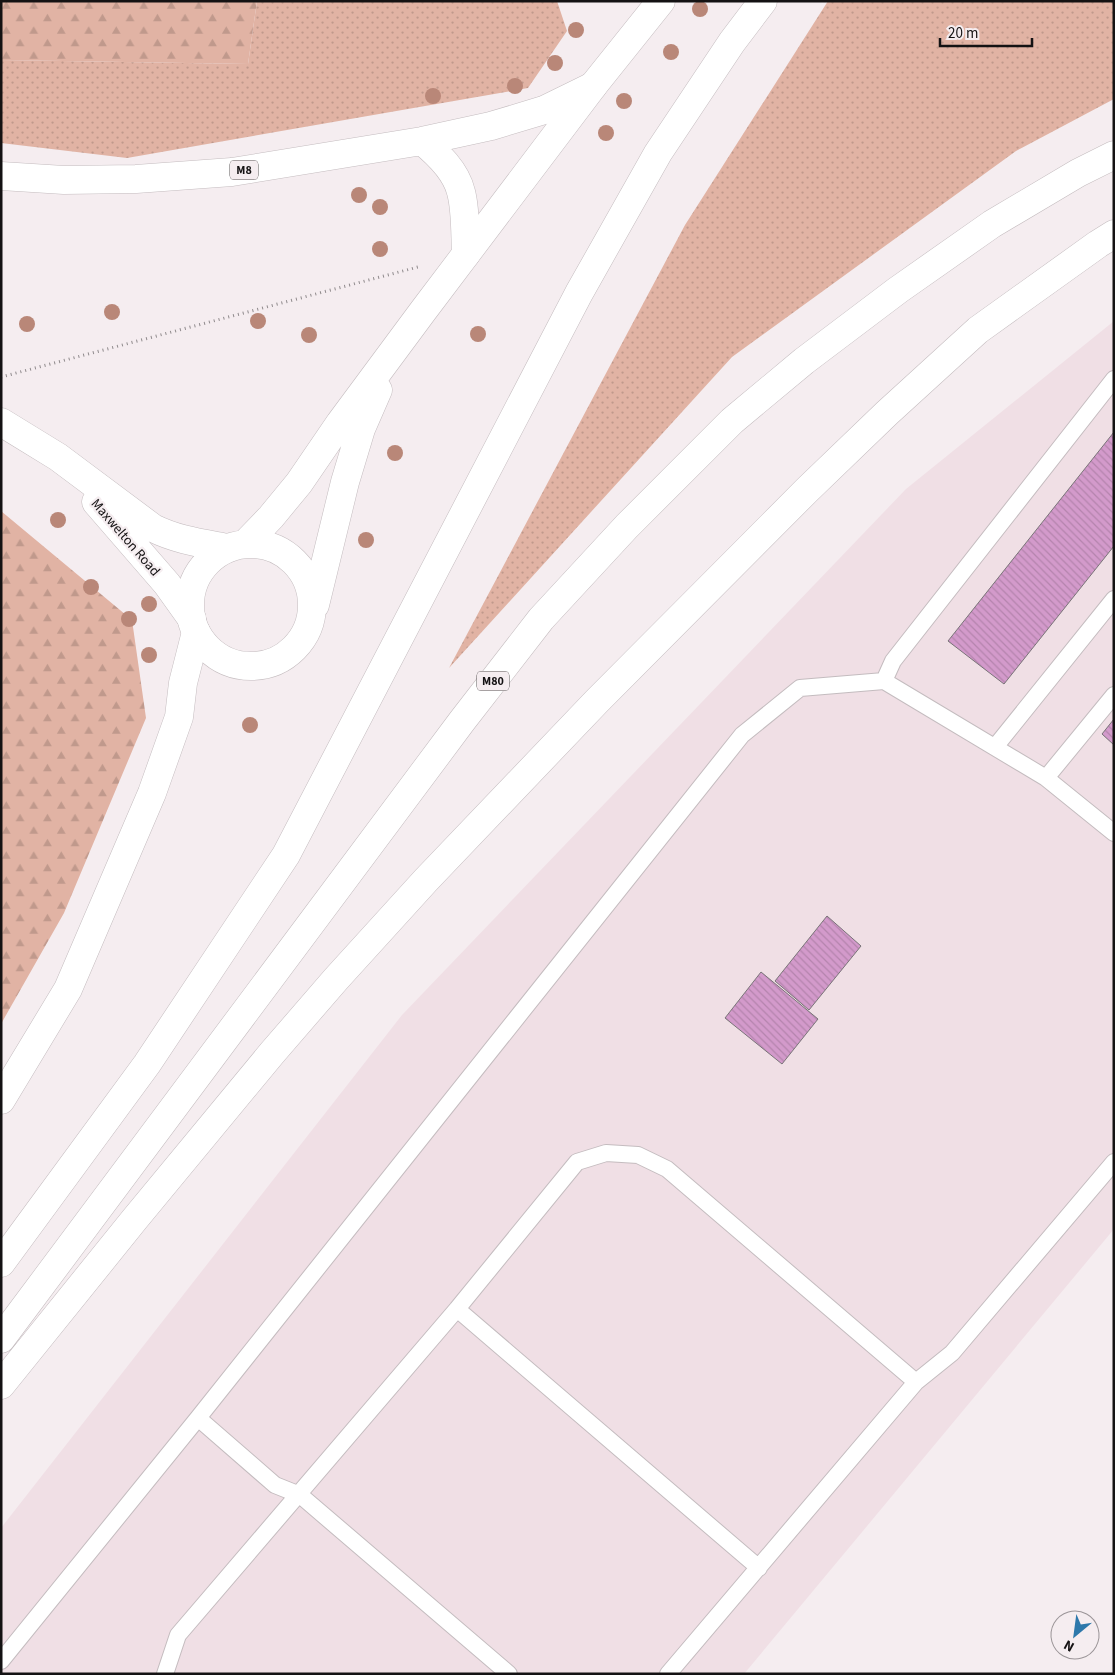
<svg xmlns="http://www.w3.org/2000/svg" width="1115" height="1675" font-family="'Source Sans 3',sans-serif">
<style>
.built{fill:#f0dfe5}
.grass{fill:url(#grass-dots)}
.forest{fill:url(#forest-firs)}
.building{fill:url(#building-back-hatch);stroke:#797478}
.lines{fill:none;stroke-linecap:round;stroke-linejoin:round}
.lane-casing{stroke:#c4bcbf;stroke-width:18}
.street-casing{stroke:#c4bcbf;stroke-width:29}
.secondary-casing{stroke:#c4bcbf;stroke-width:29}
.highway-casing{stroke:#c4bcbf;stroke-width:29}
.path{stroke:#8f8a8c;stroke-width:3;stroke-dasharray:1 4;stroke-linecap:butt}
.lane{stroke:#fff;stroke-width:16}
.street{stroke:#fff;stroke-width:28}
.secondary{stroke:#fff;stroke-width:28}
.highway{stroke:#fff;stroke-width:28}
.tree{fill:#b98778}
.labels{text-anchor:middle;stroke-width:4.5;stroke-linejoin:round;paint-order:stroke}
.shield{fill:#f5edf0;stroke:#585455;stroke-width:1}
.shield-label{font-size:12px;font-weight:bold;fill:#141213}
.street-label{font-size:14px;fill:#141213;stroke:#f5edf0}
</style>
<defs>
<pattern id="grass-dots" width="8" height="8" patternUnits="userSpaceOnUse" patternTransform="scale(1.25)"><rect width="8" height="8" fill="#e1b3a4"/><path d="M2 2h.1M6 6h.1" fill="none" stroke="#c0998c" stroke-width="1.8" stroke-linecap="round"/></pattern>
<pattern id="forest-firs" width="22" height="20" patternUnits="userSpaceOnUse" patternTransform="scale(1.25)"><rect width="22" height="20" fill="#e1b3a4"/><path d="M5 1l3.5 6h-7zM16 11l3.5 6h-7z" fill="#c0998c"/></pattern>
<pattern id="building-back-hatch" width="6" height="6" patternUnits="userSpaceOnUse" patternTransform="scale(1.25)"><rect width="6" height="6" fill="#d39acb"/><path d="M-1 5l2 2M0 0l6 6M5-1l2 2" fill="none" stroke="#b484ad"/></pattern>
</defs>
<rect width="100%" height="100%" fill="#f5edf0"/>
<path class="built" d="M1114 321V1229L744 1674H1V1528L402 1015 906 489Z"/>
<path class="grass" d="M257 1H557L567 31 528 88 127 158 1 143V60L248 64Z
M828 1H1114V99L1016 151 732 357 449 668 685 225Z"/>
<path class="forest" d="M1 1H257L248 64 1 60Z
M1 511 132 620 146 718 64 913 1 1024Z"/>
<path class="building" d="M1114 432V546L1004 684 948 641Z
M1114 719V745L1102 734Z
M827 916 861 946 809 1010 775 981Z
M761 972 818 1019 782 1064 725 1018Z"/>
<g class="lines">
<defs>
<path id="lane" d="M884 681 893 661 1114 379
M995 747 1114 599
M1046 778 1114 833
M457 1309 759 1568
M198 1418 275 1485 300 1495 509 1674
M1 1661 198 1418 742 735 800 688 884 681 1046 778 1114 695
M165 1674 178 1635 457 1309 577 1162 606 1153 638 1155 667 1169 916 1382
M668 1674 916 1382 952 1353 1114 1162"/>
<path id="street" d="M1 422 58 457 153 528C177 540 201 543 228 548
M96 502 167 584 192 619"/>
<path id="secondary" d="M190 605a61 61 0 1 1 122 0a61 61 0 1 1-122 0Z
M245 544 271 517 299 483 340 423 423 311 593 86 661 1
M315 605 345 482 361 429 378 390"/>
<path id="highway" d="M422 141C438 154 456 171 461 192 466 210 465 235 466 254
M1 176 64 180 136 179 232 172 422 141 491 126 544 110 593 86
M1 1100 68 989 152 793 179 717 183 683 196 632
M1 1263 147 1064 286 855 579 293 658 153 732 42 763 1
M1 1339 462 721 541 619 627 526 732 421 804 361 898 290 992 224 1078 173 1114 155
M1 1385 134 1220 272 1053 336 979 426 880 597 701 807 490 887 413 978 330 1098 244 1114 234"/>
</defs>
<use href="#lane" class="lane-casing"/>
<use href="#street" class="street-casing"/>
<use href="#secondary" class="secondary-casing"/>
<use href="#highway" class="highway-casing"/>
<path class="path" d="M1 377 418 267"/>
<use href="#lane" class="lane"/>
<use href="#street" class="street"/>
<use href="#secondary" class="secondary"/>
<use href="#highway" class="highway"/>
</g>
<g class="tree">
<circle cx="700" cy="9" r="8"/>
<circle cx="576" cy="30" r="8"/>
<circle cx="671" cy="52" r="8"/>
<circle cx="555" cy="63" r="8"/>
<circle cx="515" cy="86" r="8"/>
<circle cx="433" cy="96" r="8"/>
<circle cx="624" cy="101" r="8"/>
<circle cx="606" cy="133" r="8"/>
<circle cx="359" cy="195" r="8"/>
<circle cx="380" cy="207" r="8"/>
<circle cx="380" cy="249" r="8"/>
<circle cx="112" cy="312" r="8"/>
<circle cx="258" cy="321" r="8"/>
<circle cx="27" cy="324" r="8"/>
<circle cx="478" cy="334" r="8"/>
<circle cx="309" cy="335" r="8"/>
<circle cx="395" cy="453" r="8"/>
<circle cx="58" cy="520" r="8"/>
<circle cx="366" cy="540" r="8"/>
<circle cx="91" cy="587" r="8"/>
<circle cx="149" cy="604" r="8"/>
<circle cx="129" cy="619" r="8"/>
<circle cx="149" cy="655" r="8"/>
<circle cx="250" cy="725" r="8"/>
</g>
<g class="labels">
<g class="shield">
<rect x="230" y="160.5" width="28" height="19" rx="4"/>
<rect x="477" y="671.5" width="32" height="19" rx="4"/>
</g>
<g class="shield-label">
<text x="244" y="174">M8</text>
<text x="493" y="685">M80</text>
</g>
<g class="street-label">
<text transform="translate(126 537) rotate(49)" y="5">Maxwelton Road</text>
</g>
</g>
<rect width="1115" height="1675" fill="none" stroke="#141213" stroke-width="5"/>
<g transform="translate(1075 1635) rotate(209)"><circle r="24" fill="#f5edf0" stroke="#9b9598"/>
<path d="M0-4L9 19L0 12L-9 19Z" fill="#2d78ab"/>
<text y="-8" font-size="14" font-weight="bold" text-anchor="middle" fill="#141213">N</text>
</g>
<path d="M940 38v8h92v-8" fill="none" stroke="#141213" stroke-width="2.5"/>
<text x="948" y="38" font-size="15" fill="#141213" stroke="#f5edf0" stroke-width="4" paint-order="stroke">20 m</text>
</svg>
